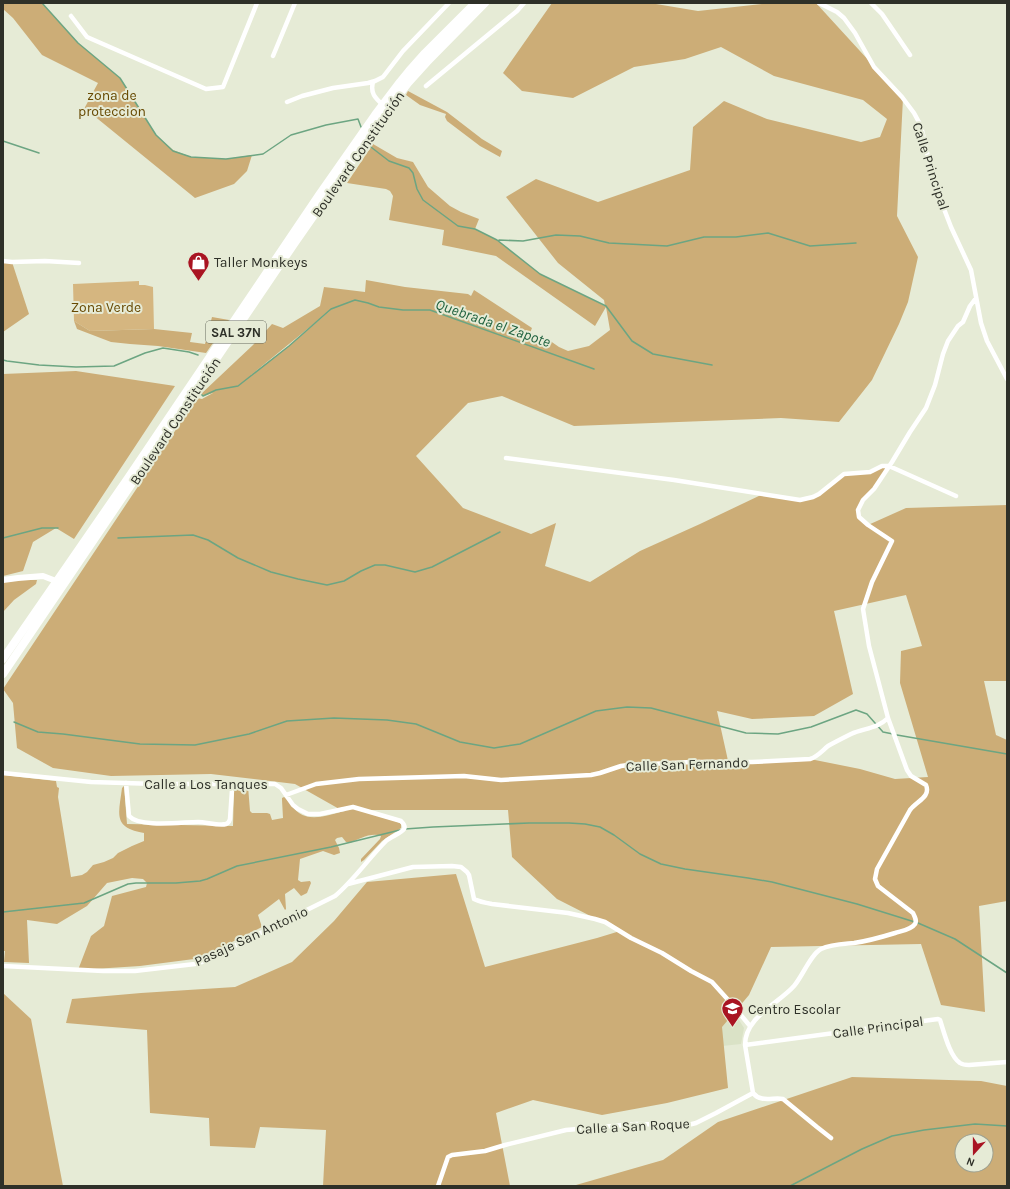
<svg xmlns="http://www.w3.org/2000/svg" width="1010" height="1189" font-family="Karla,sans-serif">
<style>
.built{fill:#dae2c6}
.green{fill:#d5b680}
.forest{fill:#ccad77;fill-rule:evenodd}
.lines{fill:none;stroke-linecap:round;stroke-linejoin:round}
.stream{stroke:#6ca582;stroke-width:1.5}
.minor{stroke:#fff;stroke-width:4.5}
.tertiary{stroke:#fff;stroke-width:6}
.trunk{stroke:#fff;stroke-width:8}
.labels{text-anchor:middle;stroke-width:4;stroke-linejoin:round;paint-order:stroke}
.shield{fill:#e6ebd6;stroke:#65685c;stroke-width:1}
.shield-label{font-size:13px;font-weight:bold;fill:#2e3028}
.park-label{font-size:14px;fill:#674902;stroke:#e6ebd6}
.street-label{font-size:14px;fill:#2e3028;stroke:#e6ebd6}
.poi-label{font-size:14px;fill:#2e3028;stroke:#e6ebd6;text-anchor:start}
.water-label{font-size:15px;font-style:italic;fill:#1f613e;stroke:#e6ebd6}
</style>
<rect width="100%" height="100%" fill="#e6ebd6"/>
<path class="built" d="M732 1012 736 1015 744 1028 741 1044 722 1046 719 1013Z"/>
<path class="green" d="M139 281V285H145L153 287 154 329 90 331 74 321 73 284Z"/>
<path class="forest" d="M3 3H42L78 43 120 78 156 135 173 150 191 157 226 159 252 155 247 171 234 184 195 198 93 115 84 109 98 83 42 55 13 18 3 9Z
M552 3H650L698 11 771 3H816L903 98 897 216 918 257 908 302 899 324 872 380 839 422 781 418 574 426 502 396 468 403 416 456 463 508 531 534 556 523 545 566 590 582 640 551 700 524 763 494 800 500 813 497 844 474H851L889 466 858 510 859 517 868 525 906 508 1007 505V681H984L996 735 1007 740V901L979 906 985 1012 941 1005 921 944 771 947 749 995 722 1027 728 1088 667 1103 602 1115 533 1100 496 1113 510 1186H323L326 1130 260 1127 255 1148 210 1146 209 1118 150 1113 147 1030 66 1023 72 999 141 993 235 987 292 962 334 921 367 882 456 874 485 967 597 938 620 931 557 899 512 857 508 810H360L398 822 401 824V828L382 841 364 860 361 862V859L380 839 381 836C371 832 359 839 350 843L346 842 342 837 337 838 335 840 339 848 340 853 334 855 323 851 300 859 298 880 301 882 310 881 311 883 307 893 301 896 294 888 285 894 286 909 285 910 279 899 258 915 262 927 200 958 194 959 140 966 78 970 91 936 104 926 112 896 146 887 147 883 143 879 132 878 107 883 87 906 57 924 27 920 29 963 4 962 5 951H3V775L56 781 57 787 59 788 58 797 71 877 82 875 87 872 93 865 104 862 113 858 118 853 132 846 144 841V833C112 828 119 813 122 788L124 786 127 824 233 826 234 788 235 786H248L250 811 252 813H267L270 814 272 820 283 818 282 800V798L284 797C290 801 293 809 299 813 312 822 332 814 345 811L341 810 295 784 211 774 111 776 53 768 17 748 13 703 3 689 197 398 202 399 213 393 203 396 201 394 253 345 272 324 283 328 320 306 324 287 365 292 366 280 405 287 468 294 471 296 474 290 532 328 530 333 546 338 559 347 568 351 589 346 610 330 606 307 595 326 496 256 442 245 444 230 389 220 393 196 390 191 386 189 347 183 373 144 397 158 413 162 428 187 450 206 461 212 479 219 475 229 497 240 540 274 605 306 604 300 558 263 506 197 536 179 598 202 690 170 693 127 724 101 767 119 861 142 880 137 887 119 863 100 774 76 721 47 685 59 634 67 573 98 522 91 503 73ZM332 309 289 346 251 375ZM906 595 922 646 901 651 900 683 928 777 895 779 860 769 805 758 729 765 717 711 752 719 814 716 853 694 834 611Z
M408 91 447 112 482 139 502 151 500 157 480 146 447 121 445 117 446 114 420 105 406 95Z
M3 262H12L29 314 3 332Z
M212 317 229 320 206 353 158 346 130 344 111 342 77 329 74 321 90 331 154 329 192 333 190 342 205 344Z
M76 371 175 386 74 539 56 528 33 542 23 571 3 576V374Z
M10 580H37L36 584 14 600 3 612V583Z
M3 993 31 1019 63 1186H3Z
M852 1077 981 1081 1007 1086V1186H576V1185L663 1160 718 1122ZM962 1141H986V1165H962Z"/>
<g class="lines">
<path class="stream" d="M42 3 78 43 120 78 156 135 173 151 191 157 226 159 263 154 291 135 326 125 358 119 361 127
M3 141 39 153
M367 144 389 161 409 168 413 173 417 189 423 200 458 226 475 229 497 240 540 274 606 306 632 341 653 354 712 365
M499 240 523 241 556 235 580 236 609 243 667 246 704 237H736L768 233 810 246 856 243
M3 360 7 361 39 365 76 367 114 366 145 353 163 348 189 352 198 355
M201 394 203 396 216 390 238 386 289 346 331 309 355 300 368 303 379 307 403 310H430L594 369
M3 538 42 528H58
M118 538 193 535 208 540 238 558 271 572 298 579 327 585 344 581 361 571 375 565H385L415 572 432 567 500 532
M14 722 38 732 63 734 140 744 195 745 249 734 287 721 334 718 387 720 416 724 460 742 494 748 520 744 596 711 627 707 651 708 746 733 778 734 811 727 856 710 867 714 883 732 893 734
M897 735 1007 754
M405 829 433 827 529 823H569L585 824 600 827 614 835 640 854 661 864 685 869 748 878 772 882 857 904 918 923 955 939 1007 973
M3 912 84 903 128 884 136 883H176L200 881 207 879 237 866 331 847 400 830
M790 1186 862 1149 892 1136 924 1130 975 1124 1007 1126"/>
<path class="minor" d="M819 3 837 12 844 18 855 33 874 67 902 97 914 113 921 126 934 183 951 227 971 270 981 323 987 341 1007 379
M871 3 882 14 910 55
M71 16 87 37 206 89 223 87 257 3
M273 56 295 3
M373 82C370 93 375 98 383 105
M426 86 517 11 524 3
M287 102 302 96 333 88 368 83 375 81 383 77 403 51 449 3
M3 261 12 262 45 261 79 263
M506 458 674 480 800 500 813 497 819 494 844 474 870 472 882 466H889L956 496
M3 773 91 782 157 784H275L281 788 293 805 298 809 308 814H320L353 807 401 821C403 823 406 826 404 829 402 833 390 837 386 841 368 859 354 880 335 896L202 962 195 964 135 971H103L3 966
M126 783 129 816C140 828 182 822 198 822 206 822 219 826 226 824 229 823 229 822 230 819L232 790 230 784
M286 795 316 784 359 779 464 776 501 780 591 775 600 773 621 766 628 765 692 762H752L810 759C817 757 822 751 828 746 835 742 843 738 851 734 864 728 877 729 888 718
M348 884 413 867 452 866 461 867 467 872 469 875 474 899C480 902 486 903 492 904L568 913 595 919 605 922 631 938 662 953 691 971 712 982 730 1002 750 1026
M745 1045 938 1019 940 1020C944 1032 950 1057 960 1063 963 1065 966 1065 969 1065L1007 1062
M753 1093C761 1103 773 1097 783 1099L817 1127 831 1138
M438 1186 448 1157 452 1155 485 1151 505 1145 566 1130 636 1124 688 1125 696 1123 716 1113 753 1093 745 1045C745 1017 778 1004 794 986 802 977 811 954 821 949 831 944 843 944 854 943 868 941 882 937 895 933 901 931 911 930 915 924 917 921 915 917 913 913L878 886 875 879 877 869 910 810C917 801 931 797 926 785L911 776 907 770 888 718 869 646 863 609 872 582 892 541 868 525 859 517 858 510 863 500 874 489 892 462 910 432 926 408 935 385 943 354 948 341 958 326 963 322 970 306 976 298"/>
<path class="tertiary" d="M3 580 18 578 43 576 56 581"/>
<path class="trunk" d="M3 659 128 478 319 195 375 115 400 82 409 71 425 53 475 3
M3 674 294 244 386 112 408 83 427 62 485 3"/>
</g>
<defs>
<symbol id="shop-pin" viewBox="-11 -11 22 30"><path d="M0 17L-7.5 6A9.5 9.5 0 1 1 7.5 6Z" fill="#a91422" stroke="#e6ebd6"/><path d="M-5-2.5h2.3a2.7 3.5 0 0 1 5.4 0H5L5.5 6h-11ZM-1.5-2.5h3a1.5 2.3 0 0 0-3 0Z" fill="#fff"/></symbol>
<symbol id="school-pin" viewBox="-11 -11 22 30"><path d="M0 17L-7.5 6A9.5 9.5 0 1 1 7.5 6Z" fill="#a91422" stroke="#e6ebd6"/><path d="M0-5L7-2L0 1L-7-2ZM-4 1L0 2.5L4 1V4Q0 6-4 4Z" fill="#fff"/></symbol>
</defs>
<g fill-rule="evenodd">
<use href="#shop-pin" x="186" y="250" width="25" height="34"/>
<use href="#school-pin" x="720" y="996" width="25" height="34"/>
</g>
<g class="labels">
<rect class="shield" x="206" y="321" width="60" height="22" rx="3"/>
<g class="shield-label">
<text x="236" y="337">SAL 37N</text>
</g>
<g class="park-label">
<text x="112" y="100">zona de<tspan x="112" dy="16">proteccion</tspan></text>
<text x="106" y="312">Zona Verde</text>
</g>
<g class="street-label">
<text transform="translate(358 154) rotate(-55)" y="5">Boulevard Constitución</text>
<text transform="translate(931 166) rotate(72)" y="5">Calle Principal</text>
<text transform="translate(175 421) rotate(-56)" y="5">Boulevard Constitución</text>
<text transform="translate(687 764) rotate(-2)" y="5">Calle San Fernando</text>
<text x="206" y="789">Calle a Los Tanques</text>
<text transform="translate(251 936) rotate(-25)" y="5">Pasaje San Antonio</text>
<text transform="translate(878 1027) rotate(-8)" y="5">Calle Principal</text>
<text transform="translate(633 1126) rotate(-3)" y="5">Calle a San Roque</text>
</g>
<g class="poi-label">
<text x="214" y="267">Taller Monkeys</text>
<text x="748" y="1014">Centro Escolar</text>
</g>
<g class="water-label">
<text transform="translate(493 323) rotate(19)" y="5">Quebrada el Zapote</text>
</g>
</g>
<rect width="1010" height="1189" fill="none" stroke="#2e3028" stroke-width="8"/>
<g transform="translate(974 1153) rotate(201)"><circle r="19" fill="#e6ebd6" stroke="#9ca090"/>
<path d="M0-3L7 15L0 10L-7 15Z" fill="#a91422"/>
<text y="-6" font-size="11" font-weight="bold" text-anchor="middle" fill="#2e3028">N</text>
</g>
</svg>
